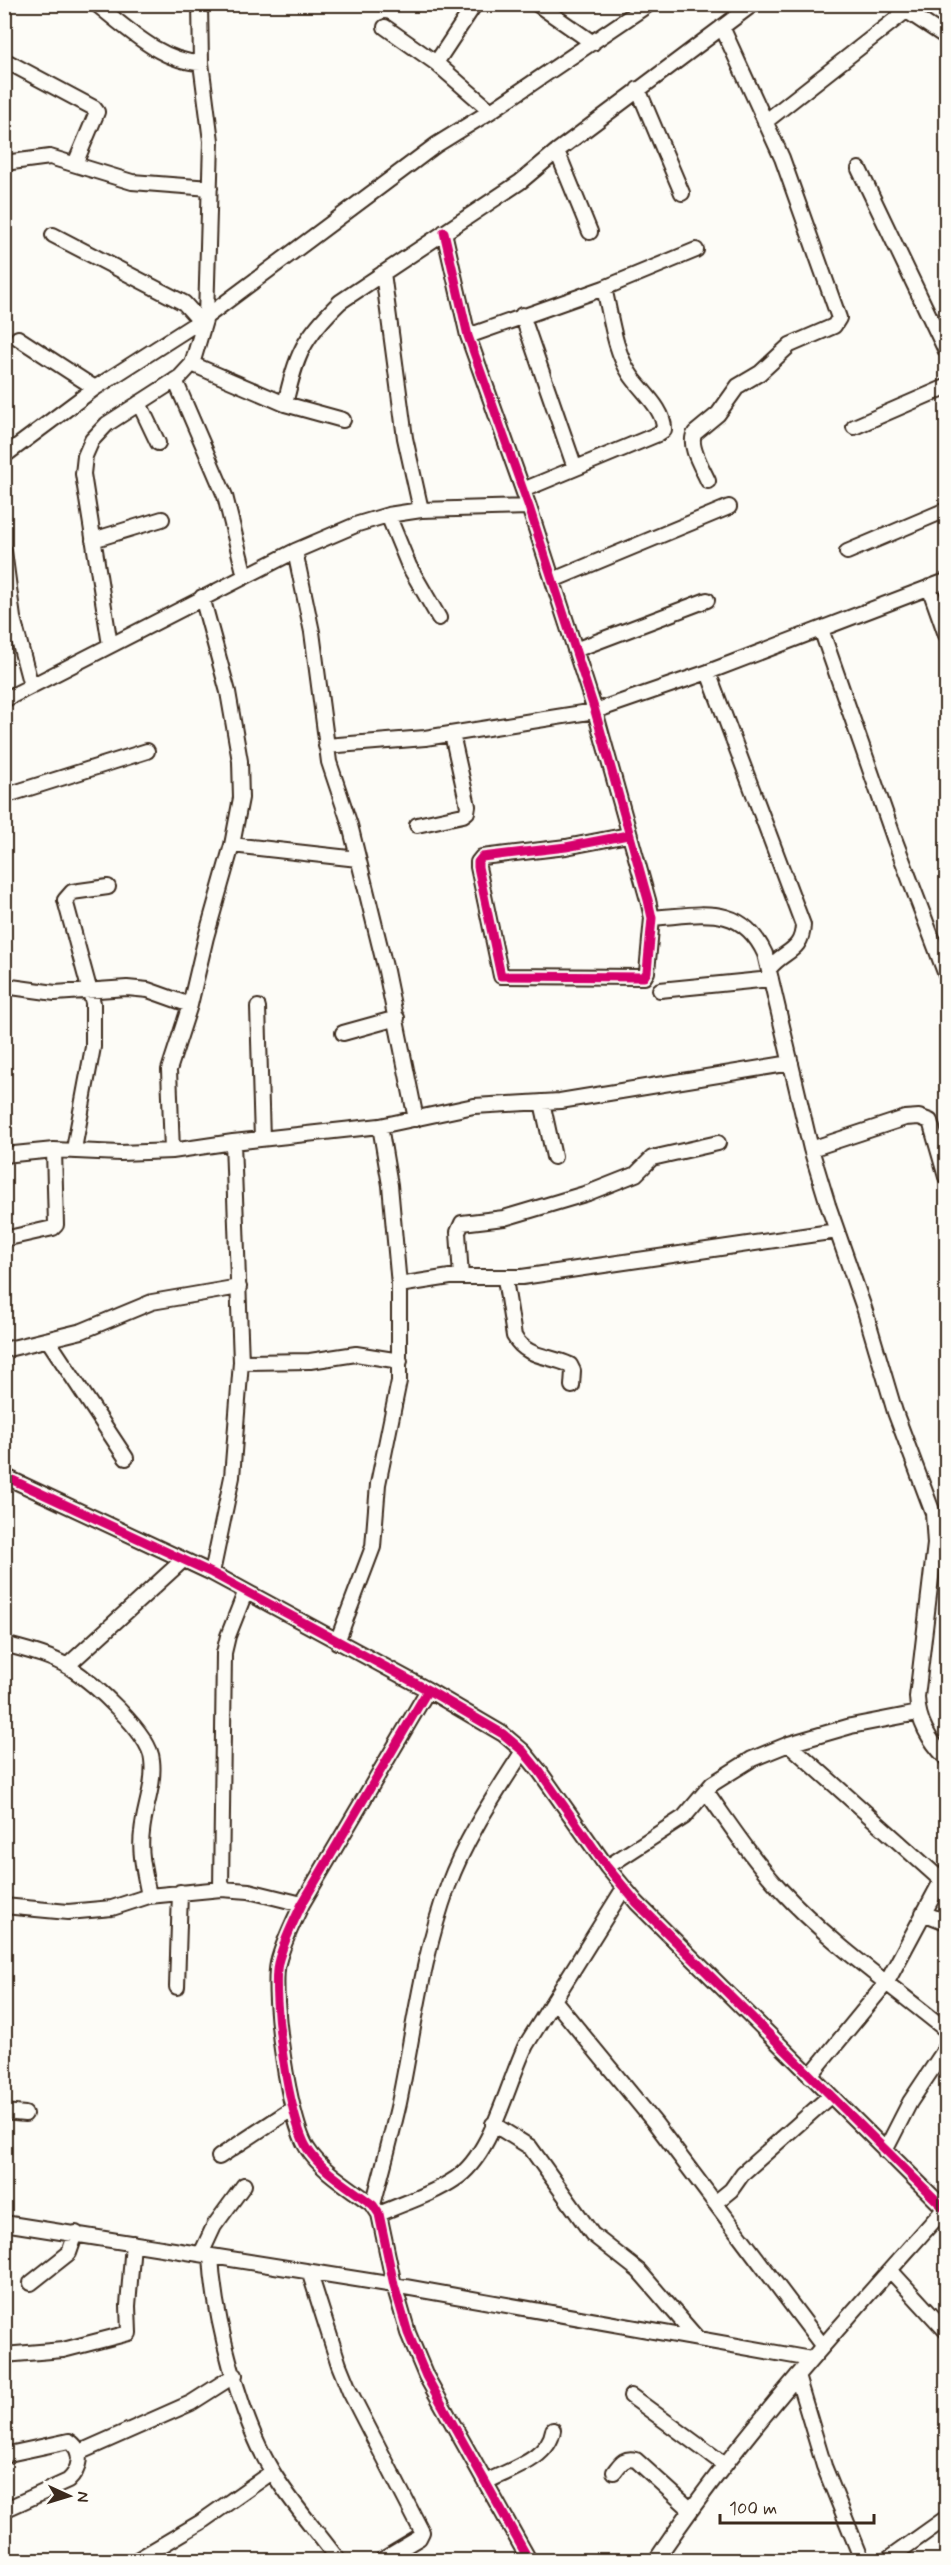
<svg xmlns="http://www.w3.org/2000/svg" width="951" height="2565" font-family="Mynerve,sans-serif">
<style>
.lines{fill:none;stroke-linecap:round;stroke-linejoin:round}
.minor-casing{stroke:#3b2a1e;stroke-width:18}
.minor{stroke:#fdfcf7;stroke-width:14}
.cycleway-casing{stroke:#fdfcf7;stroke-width:13}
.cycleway{stroke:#d6006c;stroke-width:9}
</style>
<rect width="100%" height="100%" fill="#fdfcf7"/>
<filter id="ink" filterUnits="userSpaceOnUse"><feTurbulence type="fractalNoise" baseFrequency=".0167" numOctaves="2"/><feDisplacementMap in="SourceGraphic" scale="12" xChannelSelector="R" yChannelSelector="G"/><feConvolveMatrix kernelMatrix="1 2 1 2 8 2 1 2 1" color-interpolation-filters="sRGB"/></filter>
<g filter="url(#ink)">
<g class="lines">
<defs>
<path id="minor" d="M96 4C127 28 161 62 201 63
M537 4 593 43
M896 4 946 37
M385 27 436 63 491 111
M4 60 94 108 97 112 75 164
M436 63 475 4
M638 89 682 193
M765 122 906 11
M557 151 590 232
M4 163 50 157 132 182 210 188
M859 169 946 351
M444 232 468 336 529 507 595 711 648 900 652 918 647 972 644 977 501 976 478 867V862L482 857 566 847 628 835
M53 235 184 303 200 321
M383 273 405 438 421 510
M522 315 575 468
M468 336 604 288 696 250
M18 338 95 388
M192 364 285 404 343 420
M175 380 225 496 245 576
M139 403 158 443
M285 404C297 354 302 339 340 302L520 182 557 151 753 4
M854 427 946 387
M4 456 95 388 206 317 436 145 491 111 649 4
M708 481C703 469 687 445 695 433L718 414 738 386 760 373 790 345 834 326 839 318 782 158 722 27
M523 490 658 434 664 430C665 409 640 390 630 374 614 350 611 316 604 288
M388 515 409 566 439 618
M93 540 162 519
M4 551 13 618 31 686
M295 551 312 632 329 762 350 825 386 971 416 1119
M847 552 946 510
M553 580 729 507
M929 587 946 635
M821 629 894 838 946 975
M110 645 83 474 85 456 92 440 107 424 180 377 192 364 206 317 211 141 201 63 200 4
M575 650 707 600
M708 672 803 925C802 953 783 950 769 969
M4 700 295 551 358 524 388 515 421 510 529 507
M326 746 425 738 595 711 708 672 946 581
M4 796 147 751
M417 825 463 815 467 812 468 806 452 734
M232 845 358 859
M652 918C700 915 741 902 765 954L811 1149 828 1205 865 1311 895 1412 933 1513 935 1544 917 1697C918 1722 929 1740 946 1758
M4 986 55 993 127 988 148 990 190 1005
M660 990 771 979
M258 1007 262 1139
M343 1033 397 1018
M542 1102 554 1157
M74 1149 93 1047V1003L65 900 72 892 108 887
M811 1149 905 1118 919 1117 930 1121 946 1177
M172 1151 169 1070 190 1005 206 937 232 845 241 798 240 761 228 692 202 597
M4 1155 54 1150 120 1153 172 1151 233 1142 380 1126 474 1106 560 1101 791 1063
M4 1239 53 1228 56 1225 54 1150
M461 1277 458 1232 462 1223 504 1218 588 1193 636 1174 652 1158 718 1143
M505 1279 514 1336C526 1358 549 1355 570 1365L573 1371 572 1386
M399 1285 450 1277H522L837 1231
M48 1340 126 1458
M4 1350 82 1331 152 1302 239 1287
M241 1362 310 1361 356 1354 400 1361
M4 1476 212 1573 428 1690 503 1734 523 1751 540 1772 607 1867 637 1903 945 2209
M212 1573 232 1477 241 1362 233 1142
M337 1642 373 1547 378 1484 399 1381V1285L390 1185 380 1126
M4 1644C26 1650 49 1655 69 1667 92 1682 150 1733 152 1760 155 1785 144 1808 142 1832 139 1853 145 1875 149 1896
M67 1666 182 1561
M428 1690 302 1904C293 1923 283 1942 278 1963 271 1996 289 2120 307 2148 322 2172 351 2188 373 2205L379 2214 394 2285 408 2333 426 2376 529 2560
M789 1744 941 1880
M706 1791C730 1825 753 1860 781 1890 830 1943 891 1985 946 2030
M607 1867 684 1817 712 1784 752 1759 789 1744 851 1726 918 1713
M221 1889 224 1653 228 1636 245 1593
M4 1906 68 1912 112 1908 149 1896 221 1889 249 1891 302 1904
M923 1913 946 1922
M177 1987 180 1892
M554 2000 655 2123 822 2345
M810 2076 887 1982 946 1872
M4 2112 25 2114
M493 2124 530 2147 592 2234 639 2271 697 2338
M885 2151 910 2102 946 2048
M219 2157 292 2109
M715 2203 731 2190 743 2173 830 2096
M373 2205C382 2171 391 2138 399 2103 414 2030 422 1957 448 1886 466 1837 495 1795 523 1751
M379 2214C404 2203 433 2194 455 2179 492 2155 507 2084 526 2045L624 1888
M4 2223 394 2285 811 2359
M201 2254 214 2226 244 2185
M211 2256C214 2317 240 2418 272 2471 291 2503 317 2531 338 2560
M890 2270 946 2331
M310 2274 339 2365 350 2392 422 2532 419 2538 382 2560
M31 2283 69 2253 76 2233
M4 2355 63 2350 129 2333 128 2306 133 2243
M797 2376 824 2466 862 2560
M631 2396 725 2465
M78 2453 191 2403 235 2375
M4 2455 69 2441C85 2451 79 2471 68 2481L4 2510
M614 2472C621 2463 624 2457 636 2460L690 2509
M486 2482C509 2470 549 2459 553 2430
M137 2560 201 2522 272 2472
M656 2560C741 2433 845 2321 946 2207
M887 2560 946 2518"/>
</defs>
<use href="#minor" class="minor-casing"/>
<use href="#minor" class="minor"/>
<defs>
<path id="cycleway" d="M444 232 468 336 529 507 595 711 648 900 652 918 647 972 644 977 501 976 478 867V862L482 857 566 847 628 835
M4 1476 212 1573 428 1690 503 1734 523 1751 540 1772 607 1867 637 1903 945 2209
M428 1690 302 1904C293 1923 283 1942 278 1963 271 1996 289 2120 307 2148 322 2172 351 2188 373 2205L379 2214 394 2285 408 2333 426 2376 529 2560"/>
</defs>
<use href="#cycleway" class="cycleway-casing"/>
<use href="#cycleway" class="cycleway"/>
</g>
</g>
<rect width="951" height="2565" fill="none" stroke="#fdfcf7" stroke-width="24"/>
<rect x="12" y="12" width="927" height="2541" fill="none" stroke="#3b2a1e" stroke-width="2" filter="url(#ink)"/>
<g transform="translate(69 2496) rotate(94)" stroke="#fdfcf7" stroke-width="4.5" paint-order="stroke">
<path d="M0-4.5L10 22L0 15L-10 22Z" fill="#3b2a1e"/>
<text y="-9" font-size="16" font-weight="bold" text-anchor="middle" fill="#3b2a1e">N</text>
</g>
<path d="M720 2514v9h154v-9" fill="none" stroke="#3b2a1e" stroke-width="3"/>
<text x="729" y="2514" font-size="18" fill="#3b2a1e" stroke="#fdfcf7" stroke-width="4.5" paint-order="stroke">100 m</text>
</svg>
